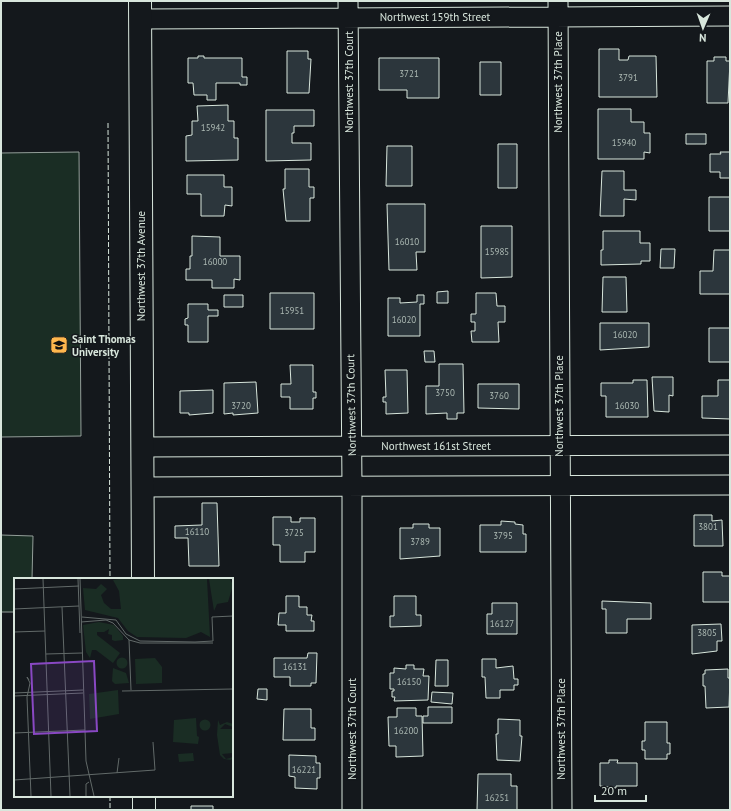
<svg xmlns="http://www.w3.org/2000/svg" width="731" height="811" font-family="'PT Sans',sans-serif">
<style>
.green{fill:#1a2d24;stroke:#939e99}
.building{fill:#2c363c;stroke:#d8e6dc}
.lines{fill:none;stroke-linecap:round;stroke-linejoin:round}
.minor-casing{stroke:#d8e6dc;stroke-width:21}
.major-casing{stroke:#d8e6dc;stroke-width:24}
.minor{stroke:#14181c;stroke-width:19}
.major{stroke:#14181c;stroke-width:22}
.fence{stroke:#d8e6dc;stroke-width:1;stroke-dasharray:5 2;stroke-linecap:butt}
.labels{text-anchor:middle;stroke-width:3;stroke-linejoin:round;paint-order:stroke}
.number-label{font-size:9px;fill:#adbab4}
.street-label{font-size:11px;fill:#d8e6dc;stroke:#14181c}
.poi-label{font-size:11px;font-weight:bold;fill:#d8e6dc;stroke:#14181c;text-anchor:start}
.inset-road{fill:none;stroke:#626a69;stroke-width:1}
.view{fill:#8948c3;fill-opacity:0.15;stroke:#8948c3;stroke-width:2}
.inset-edge{fill:none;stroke:#d8e6dc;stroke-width:2}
</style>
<rect width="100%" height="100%" fill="#14181c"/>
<path class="green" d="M79 152 81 436 1 437V153Z
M1 535 33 536 32 579H15V612H1Z"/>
<path class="building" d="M599 49H619V60H628L629 56H656L657 97H599Z
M287 51H308V59H311L309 93H287Z
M198 56H204V58H242V77H247V85H240V83H216V100H207V95H194L193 83H188V58H198Z
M714 57H726V61H730L728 103H707V61H714Z
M379 58H439V98H407V90H379Z
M480 62H501V95H480Z
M228 105V121H234V138H238V160L186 161V136L192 135V121H198L197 106Z
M598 109H631V122H644V133H650V153L644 152V159H598Z
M266 110H314V126H294V133H292V143H311V160L266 161Z
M686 134H706V144H686Z
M498 144H517V188H498Z
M387 146H412V186H386Z
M720 152H730V178H720V172H710V154H721Z
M285 169H309V187H314V198H310V221H286L283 189H285Z
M602 171H624V190H636V200L624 199V216H600Z
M187 175H224V187H232V206L225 205 224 216H201V194H187Z
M709 197H730V231H709Z
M387 204H425V252H416L417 270H389Z
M481 226H512V277L481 278Z
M603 231H640V243H650V261H641V264L601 265V250H603Z
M192 236 220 237V256H240V280L234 279V288H212V280H186V269H190V256H192Z
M661 249H675L674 268H660Z
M714 250H730V294H700V271H713Z
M603 277H626L627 312H602Z
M448 291V303H437V292Z
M270 293H314V329H270Z
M476 293H496L497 306H505V322H498L499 342H472L471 331H475V322H471V314H476Z
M224 295H243V307H224Z
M417 295H424V304H420V336H388V298H400V303L417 302Z
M188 304H208V310H218V316H208V342H188V325H185V319L188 318Z
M600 323H649V347L600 350Z
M709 328H730V362H709Z
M424 351H434L435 362H425Z
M439 364H463L464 413H457V419H447V413L426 414V386H439Z
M290 365H313V392H316V398H313V409H290V397H281V384H291Z
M385 370H407L408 413 386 414V402H383V397H386Z
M652 377H673V396L669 395V412L654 411Z
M633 380H647L648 417H606V396H601V383H633Z
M718 380H730V419L702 418V396H718Z
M256 382 258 413 233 415V413L224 414V383Z
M478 384H519V409L478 408Z
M213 390V413L189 415V413H180V391Z
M202 503H217L219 566H189L188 538H175V526L202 525Z
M694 515H712V521L722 520 723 546H694Z
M273 517H291V522H300V518H315V552H305V562H280V545H273Z
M501 521 515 522V524L523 525V534H526V552H480V525H501Z
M413 524H429V528H440V556L400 559V528H413Z
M703 572H722V576H730V602H703Z
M286 596H299V607H307V615H312L311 621H314V631H286V625H278L279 613H286Z
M394 596H416V615H421V626L390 627V616H394Z
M602 601 651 603V619H627V633H606V609H602Z
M492 603H517V634H487V614H492Z
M721 624 722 641H717V651L692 654V625Z
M308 653H317L316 683H311V686H290V677H274V658H307Z
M482 659H496V668L513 666 514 679H518V685H514V690H500V698H486L485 677H482Z
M436 660H448V686H435Z
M406 665H414V669H424L423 676H429L428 700 394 701 395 697H392V691H394V689H390V673H394V668L406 669Z
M728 669V678H730L729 707 706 708 705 686H703V674H705V670Z
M258 689H267V700L257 699Z
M432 692 453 693 452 704 431 702Z
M428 707H452V723H423V716H428Z
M397 708H416V716H422L423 756 396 757V746H389L388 717H397Z
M284 709H311V728H315V740H283Z
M498 719 520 720V736H522L520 761 497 760 496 734H498Z
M645 722H667V743H670V754H667V759H645V750H642V741H645Z
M289 755 316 756V763H320V778H317V789L295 788V777L289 776Z
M609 760H618L617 763H637V786H616V788L600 786V763H609Z
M478 774H511V786H517V810H477Z
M191 806H213V810H191Z"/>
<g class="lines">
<defs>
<path id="minor" d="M348 1 352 486V810
M558 1 562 810
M140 19 730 16
M142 447 730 445
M142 487 730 485"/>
<path id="major" d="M140 1 143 579
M144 796V810"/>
</defs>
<use href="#minor" class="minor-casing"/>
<use href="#major" class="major-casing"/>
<use href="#minor" class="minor"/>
<use href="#major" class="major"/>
<path class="fence" d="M108 123 110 579
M110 796V810"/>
</g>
<defs>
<symbol id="university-square" viewBox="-11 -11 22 22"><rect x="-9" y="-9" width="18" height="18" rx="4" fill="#ffb74d" stroke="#14181c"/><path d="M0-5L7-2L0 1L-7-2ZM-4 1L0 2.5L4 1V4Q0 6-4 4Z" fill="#111"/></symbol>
</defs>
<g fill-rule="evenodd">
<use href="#university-square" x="49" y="335" width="20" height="20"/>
</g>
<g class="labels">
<g class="number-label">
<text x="409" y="77">3721</text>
<text x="628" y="81">3791</text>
<text x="213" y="131">15942</text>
<text x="624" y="146">15940</text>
<text x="407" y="245">16010</text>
<text x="497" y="255">15985</text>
<text x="215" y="265">16000</text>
<text x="292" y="314">15951</text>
<text x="404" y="323">16020</text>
<text x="625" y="338">16020</text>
<text x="445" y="396">3750</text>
<text x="499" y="399">3760</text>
<text x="241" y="409">3720</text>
<text x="627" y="409">16030</text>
<text x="708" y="530">3801</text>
<text x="197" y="535">16110</text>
<text x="294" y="536">3725</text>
<text x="503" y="539">3795</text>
<text x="420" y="545">3789</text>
<text x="502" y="627">16127</text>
<text x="707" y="636">3805</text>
<text x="295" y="670">16131</text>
<text x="409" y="685">16150</text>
<text x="406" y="734">16200</text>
<text x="304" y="773">16221</text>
<text x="497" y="801">16251</text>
</g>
<g class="street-label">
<text x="435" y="21">Northwest 159th Street</text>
<text transform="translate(349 82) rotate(-90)" y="4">Northwest 37th Court</text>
<text transform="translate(558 82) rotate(-90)" y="4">Northwest 37th Place</text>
<text transform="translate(141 266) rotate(-90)" y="4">Northwest 37th Avenue</text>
<text transform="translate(351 405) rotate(-91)" y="4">Northwest 37th Court</text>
<text transform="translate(559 406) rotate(-90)" y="4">Northwest 37th Place</text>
<text x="436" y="450">Northwest 161st Street</text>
<text transform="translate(352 729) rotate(-90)" y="4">Northwest 37th Court</text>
<text transform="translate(561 729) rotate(-90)" y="4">Northwest 37th Place</text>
</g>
<g class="poi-label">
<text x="72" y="343">Saint Thomas<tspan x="72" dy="13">University</tspan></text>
</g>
</g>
<g transform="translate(14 578)">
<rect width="219" height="219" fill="#14181c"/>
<path d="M106 1H193L196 59 187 54 172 60 123 59 114 53 104 40 71 32 69 10 82 11 87 6 93 11 87 17 90 25 97 31H107L105 13 99 2ZM195 1H216L219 7 214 24 203 26 200 33ZM85 44 100 47 109 58V62L101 63 98 62V57L94 56 95 51 90 54H83V57L106 75 99 85 82 72H78L76 80 72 74 69 47ZM102.5 85a5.5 5.5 0 1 1 11 0a5.5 5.5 0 1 1-11 0ZM141 80 148 89V105L122 106 121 81ZM99 90 112 95 115 105 101 106 98 103ZM104 112 105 136 76 141 75 116ZM182 140 183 158 185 159 184 166 159 164 160 142ZM185.5 147a5.5 5.5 0 1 1 11 0a5.5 5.5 0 1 1-11 0ZM204 142 206 147 213 144 219 146V149L211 146 206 151H219V175L208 176 212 181 219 179 217 182 210 181 206 177 203 157ZM179 175 180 183 165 184 164 176Z" fill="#1a2d24"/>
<path class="inset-road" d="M29 1 37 218M64 1 66 55M66 1 72 183 80 218M0 11 65 8M48 29 56 218M0 31 65 28M68 39 102 42 112 56 126 63 181 64 199 63 198 39 219 38M67 44 92 42 99 45 115 62 126 65H199M0 54 31 53M115 62 117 112M32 76 68 75M15 102 13 99 16 105 13 119 17 218M108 113 219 111M0 115 69 112M0 118 69 115M0 155 71 152M103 195 105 180M0 202 141 192 139 164M72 218V206L75 204"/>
<path class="view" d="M80 83 83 153 20 156 17 86Z"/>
<rect width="219" height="219" class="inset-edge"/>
</g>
<rect width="731" height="811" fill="none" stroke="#d8e6dc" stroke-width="4"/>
<g transform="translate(703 28) rotate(182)" stroke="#14181c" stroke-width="3" paint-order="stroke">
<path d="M0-3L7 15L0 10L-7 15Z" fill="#d8e6dc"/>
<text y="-6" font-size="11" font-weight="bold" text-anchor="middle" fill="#d8e6dc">N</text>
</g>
<path d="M595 795v6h51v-6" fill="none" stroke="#d8e6dc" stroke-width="2"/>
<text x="601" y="795" font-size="12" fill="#d8e6dc" stroke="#14181c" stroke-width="3" paint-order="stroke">20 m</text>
</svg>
